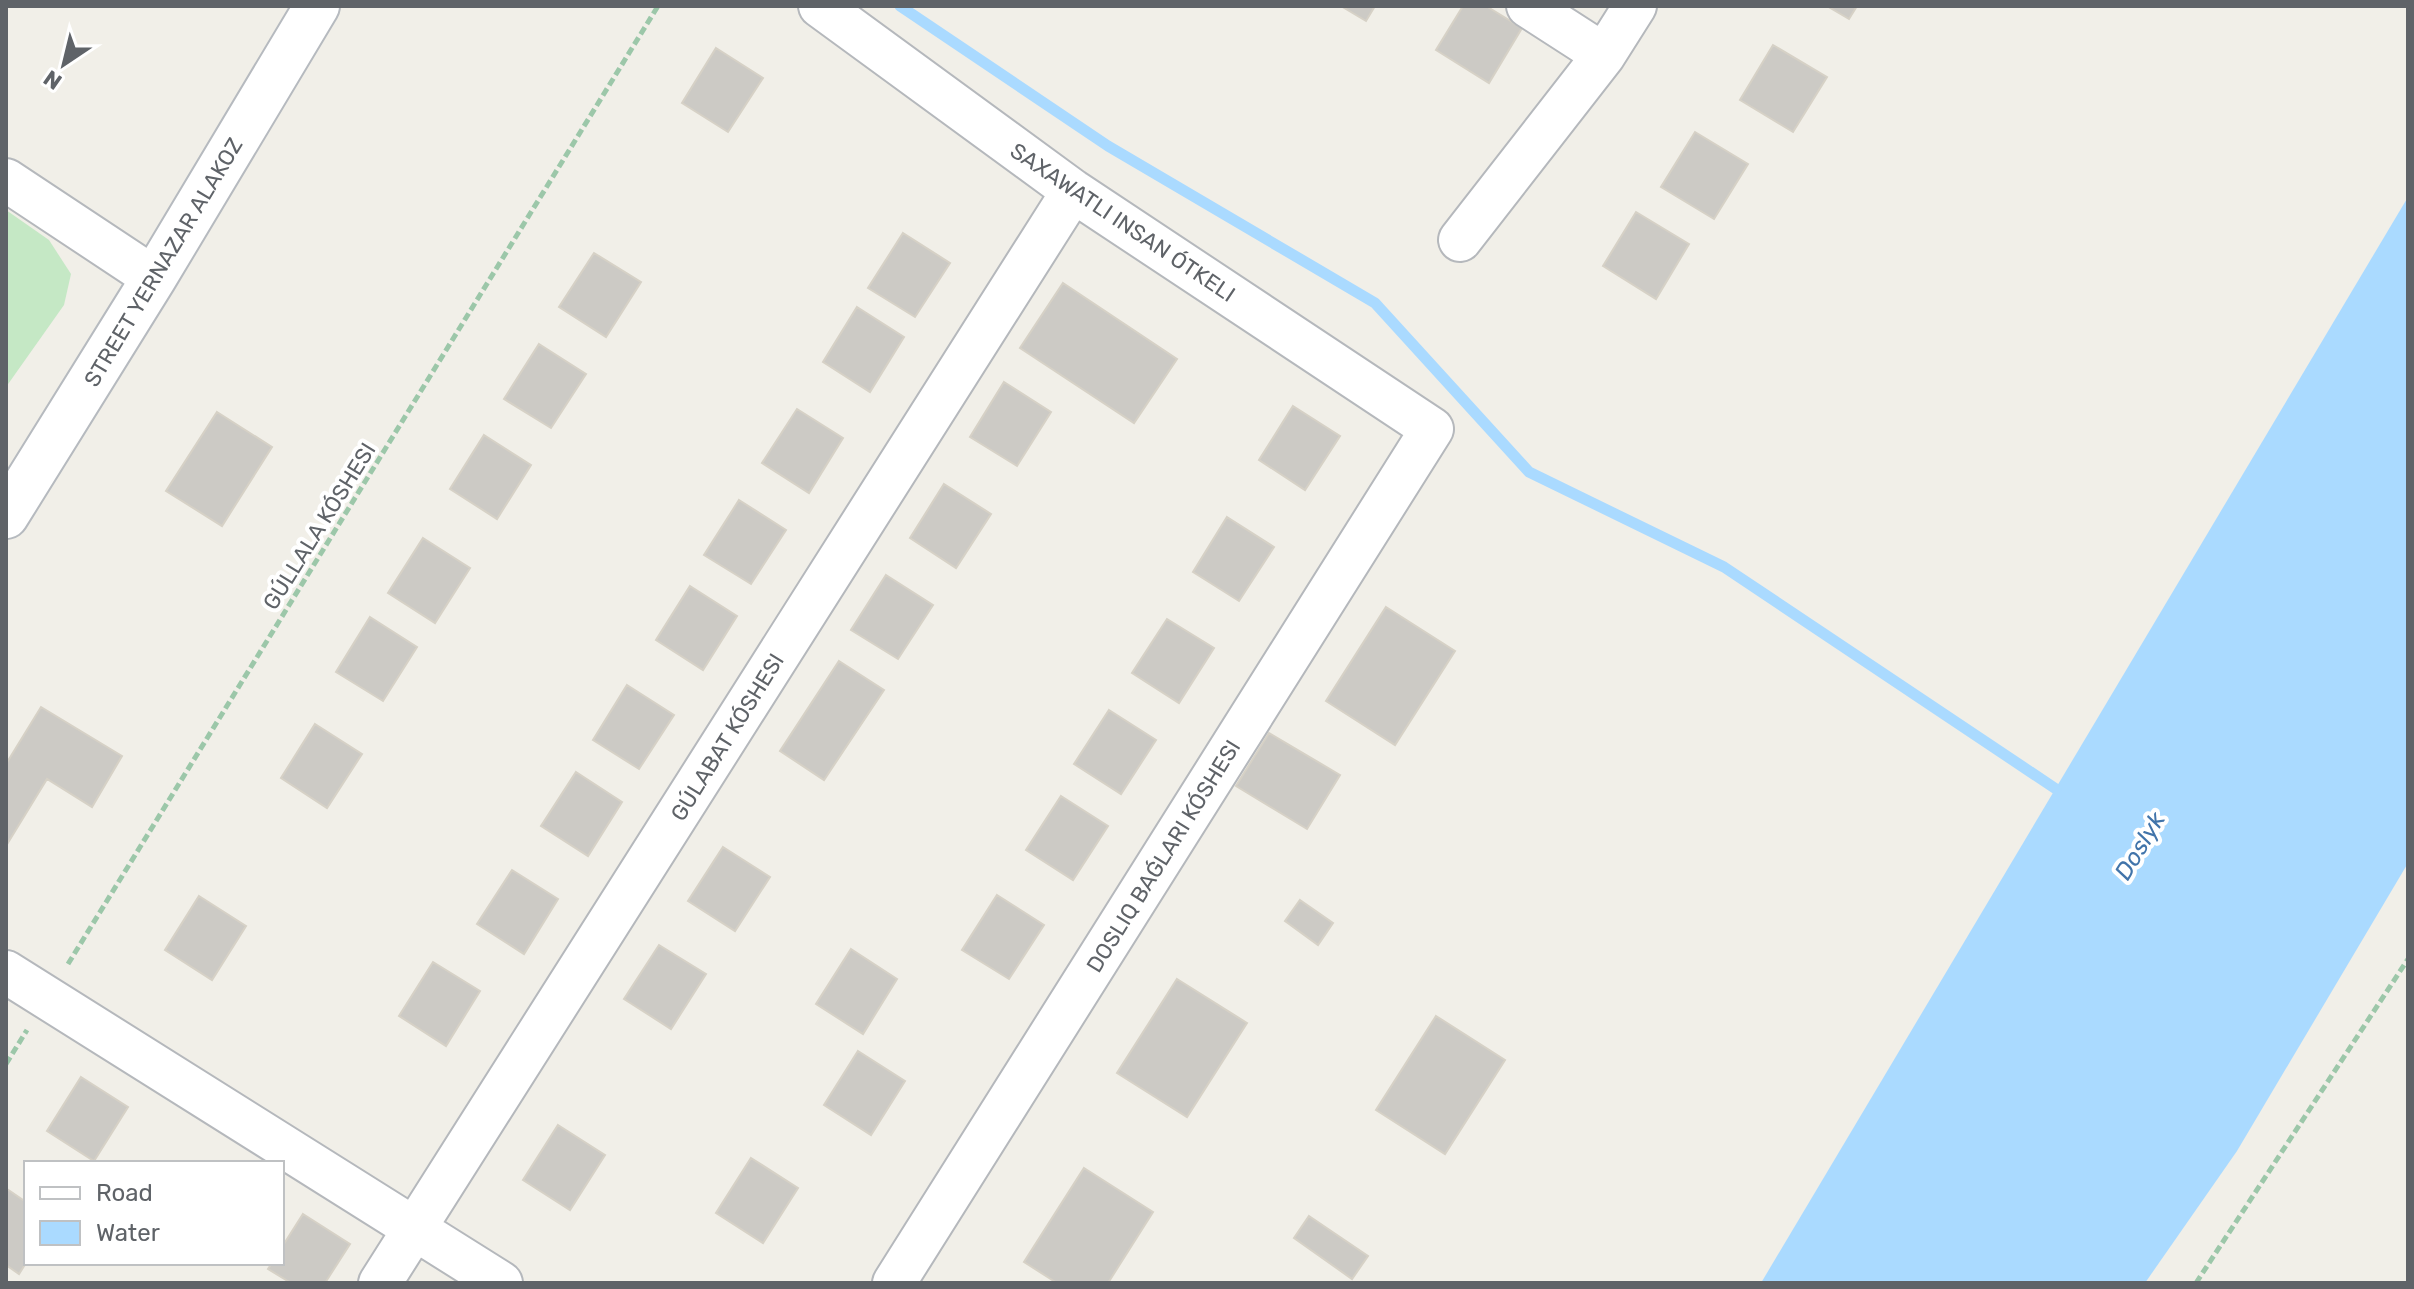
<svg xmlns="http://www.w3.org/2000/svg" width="2414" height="1289" font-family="Rubik,sans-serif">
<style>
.green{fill:#c5e8c5}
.water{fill:#aadaff}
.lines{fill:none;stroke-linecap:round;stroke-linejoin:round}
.stream{stroke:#aadaff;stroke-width:11}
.building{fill:#cccac5;stroke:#d6d1c6;stroke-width:2}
.street-casing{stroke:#b5b8bc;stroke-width:46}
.secondary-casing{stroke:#b6babf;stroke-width:48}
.path{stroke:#9cc7a9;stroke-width:5;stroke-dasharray:8 4;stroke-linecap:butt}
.street{stroke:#fff;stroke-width:42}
.secondary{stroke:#fff;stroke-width:44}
.labels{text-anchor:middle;stroke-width:8;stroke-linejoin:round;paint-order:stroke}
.street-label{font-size:22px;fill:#5f6368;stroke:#fff}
.water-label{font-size:24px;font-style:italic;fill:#4174aa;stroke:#fff}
</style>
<rect width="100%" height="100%" fill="#f1efe8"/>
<path class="green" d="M6 210 49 240 71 274 64 305 6 387Z"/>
<path class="water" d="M2408 197V863L2237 1151 2145 1283H1761Z"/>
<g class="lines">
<path class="stream" d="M900 6 1108 146 1375 303 1529 472 1724 567 2056 789"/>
</g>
<path class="building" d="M1341 6H1375L1366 21Z
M1463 6H1486L1522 28 1489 83 1436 50Z
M1827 6H1857L1849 19Z
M1773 45 1827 77 1793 132 1740 100Z
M716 48 763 78 728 132 682 103Z
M1695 132 1748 164 1714 219 1661 187Z
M1636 212 1689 244 1656 299 1603 266Z
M903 233 950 263 915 317 868 288Z
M594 253 641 282 606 337 559 307Z
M1063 283 1177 359 1134 423 1020 348Z
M857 307 904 337 870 392 823 362Z
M539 344 586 374 551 428 504 399Z
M1004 382 1051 412 1017 466 970 437Z
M1293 406 1340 436 1305 490 1259 460Z
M797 409 843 438 809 493 762 463Z
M217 412 272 447 222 526 166 491Z
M484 435 531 465 497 519 450 489Z
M944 484 991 514 956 568 910 538Z
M739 500 786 530 751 584 704 555Z
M1227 517 1274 547 1239 601 1193 572Z
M423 538 470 568 435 623 388 593Z
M886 575 933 605 898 659 851 630Z
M690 586 737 616 703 670 656 640Z
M1386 607 1455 651 1395 745 1326 701Z
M370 617 417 647 383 701 336 672Z
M1167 619 1214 648 1179 703 1132 673Z
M839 661 884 690 824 780 780 751Z
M627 685 674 715 639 769 593 740Z
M41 707 122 756 92 807 47 779 6 846V764Z
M1109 710 1156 740 1121 794 1074 764Z
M315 724 362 754 327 808 281 778Z
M1269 733 1340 775 1307 829 1236 786Z
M576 772 622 802 588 856 541 826Z
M1061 796 1108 826 1073 880 1026 850Z
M723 847 770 877 735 931 688 901Z
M512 870 558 899 524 954 477 924Z
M997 895 1044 925 1009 979 962 950Z
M199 896 246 926 212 980 165 950Z
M1300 900 1333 923 1318 945 1285 921Z
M659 945 706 974 671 1029 624 999Z
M851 949 897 979 863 1034 816 1004Z
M433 962 480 991 446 1046 399 1016Z
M1177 979 1247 1023 1187 1117 1117 1073Z
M1436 1016 1505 1060 1445 1154 1376 1110Z
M858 1051 905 1081 871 1135 824 1105Z
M81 1077 128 1107 94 1161 47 1131Z
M558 1125 605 1155 570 1210 523 1180Z
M751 1158 798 1188 763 1243 716 1213Z
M1084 1168 1153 1212 1108 1283H1057L1024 1262Z
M7 1189 26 1202V1263L19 1274 6 1265Z
M303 1214 350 1244 325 1283H291L268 1269 272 1263H282V1247Z
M1309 1216 1368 1256 1352 1279 1294 1238Z"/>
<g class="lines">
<defs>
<path id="street" d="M820 6 1073 191 1432 429 894 1283
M1528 6 1604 55
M6 180 154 278
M1460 240 1604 55 1635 6
M6 972 501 1283
M380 1283 1073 191"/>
<path id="secondary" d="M6 516 154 278 317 6"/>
</defs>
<use href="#street" class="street-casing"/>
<use href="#secondary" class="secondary-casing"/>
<path class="path" d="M68 964 658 6
M6 1064 27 1030
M2196 1283 2408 959"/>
<use href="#street" class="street"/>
<use href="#secondary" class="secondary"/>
</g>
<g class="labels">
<g class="street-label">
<text transform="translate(1123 222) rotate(34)" y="8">SAXAWATLI INSAN ÓTKELI</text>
<text transform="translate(163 262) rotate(-59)" y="8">STREET YERNAZAR ALAKOZ</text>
<text transform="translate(319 526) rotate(-58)" y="8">GÚLLALA KÓSHESI</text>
<text transform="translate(727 737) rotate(-58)" y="8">GÚLABAT KÓSHESI</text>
<text transform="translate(1163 856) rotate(-58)" y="8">DOSLIQ BAǴLARI KÓSHESI</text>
</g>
<g class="water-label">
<text transform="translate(2140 846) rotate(-59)" y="8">Doslyk</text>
</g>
</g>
<rect width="2414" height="1289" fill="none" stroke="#5f6368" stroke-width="16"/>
<rect x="24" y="1161" width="260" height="104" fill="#ffffff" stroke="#bfc1c3" stroke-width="2"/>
<rect x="40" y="1187" width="40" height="12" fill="#ffffff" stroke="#bfc1c3" stroke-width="2"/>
<text x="96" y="1201" font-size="24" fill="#5f6368">Road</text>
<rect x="40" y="1221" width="40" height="24" fill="#aadaff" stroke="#bfc1c3" stroke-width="2"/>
<text x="96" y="1241" font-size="24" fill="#5f6368">Water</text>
<g transform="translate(64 64) rotate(215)" stroke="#ffffff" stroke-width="6" paint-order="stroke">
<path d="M0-6L14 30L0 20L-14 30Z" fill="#5f6368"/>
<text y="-12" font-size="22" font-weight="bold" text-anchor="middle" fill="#5f6368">N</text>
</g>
</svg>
